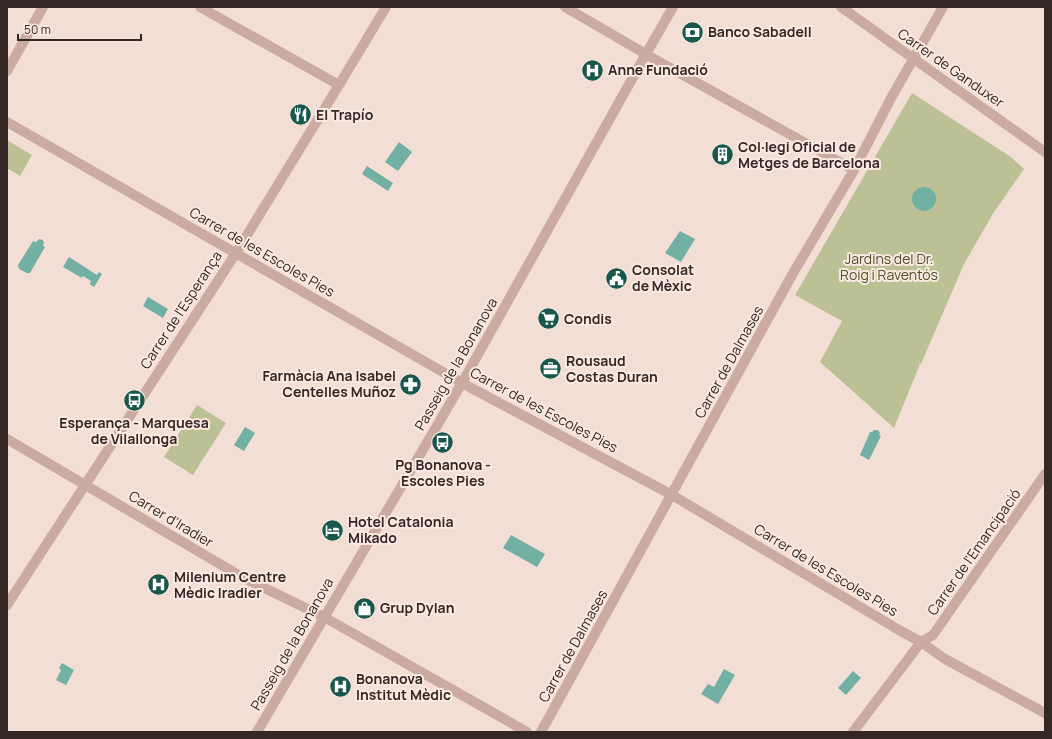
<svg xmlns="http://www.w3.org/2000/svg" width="1052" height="739" font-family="Manrope,sans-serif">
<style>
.green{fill:#bcc195}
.water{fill:#73b0a4}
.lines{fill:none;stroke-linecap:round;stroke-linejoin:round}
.minor{stroke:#caaaa1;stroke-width:10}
.labels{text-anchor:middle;stroke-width:4;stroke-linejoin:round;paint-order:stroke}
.poi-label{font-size:14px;font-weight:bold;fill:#342624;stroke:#fae9e1;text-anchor:start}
.street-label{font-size:14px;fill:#342624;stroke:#fae9e1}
.park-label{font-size:14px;fill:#4d5327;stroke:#fae9e1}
</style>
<rect width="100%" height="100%" fill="#f2ded5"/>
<path class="green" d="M912 93 1011 157 1024 169 994 212 964 264 921 364 916 362 920 364 894 428 820 362 842 321 795 295Z
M7 140 32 155 20 176 7 168Z
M197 405 226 423 193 475 164 457Z"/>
<path class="water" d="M399 142 412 152 398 171 385 162Z
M367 166 393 183 388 191 362 174Z
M912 199a12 12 0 1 1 24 0a12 12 0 1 1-24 0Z
M680 231 695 239 681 262 665 253Z
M39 239 43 240 44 243 43 246 45 247 30 273H27L19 269 18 265 33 241 36 242Z
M69 257 97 275 99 272 102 274 94 287 90 284 91 281 83 276 82 278 63 267Z
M148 297 168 309 163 318 143 306Z
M245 427 255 433 244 451 234 445Z
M874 430H878L880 433 879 435 881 436 869 460 860 455 870 432H872Z
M511 535 545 554 537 567 503 548Z
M62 663 74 670 66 685 56 680 61 670 59 668Z
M724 669 735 675 718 704 701 694 708 684 714 687Z
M853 671 861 678 846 695 838 688Z"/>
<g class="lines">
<path class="minor" d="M200 7 339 85
M565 7 656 60 854 170
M841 7 1045 152
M7 71 43 7
M7 122 462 383 672 495 899 630 921 642 945 659 1045 713
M7 439 242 577 324 617 527 732
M7 605 236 253 339 85 386 7
M257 732 462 383 646 54 673 7
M541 732 792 275 854 170 891 98 943 7
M853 732 921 642 933 635 1045 474"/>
</g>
<defs>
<symbol id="bank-disc" viewBox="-11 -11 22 22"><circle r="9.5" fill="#18574c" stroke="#fae9e1"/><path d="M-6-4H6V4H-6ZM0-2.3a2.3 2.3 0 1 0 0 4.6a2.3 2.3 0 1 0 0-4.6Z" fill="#fff"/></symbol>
<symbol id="hospital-disc" viewBox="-11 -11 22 22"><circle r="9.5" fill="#18574c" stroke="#fae9e1"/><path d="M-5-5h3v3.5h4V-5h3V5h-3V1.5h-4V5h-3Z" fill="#fff"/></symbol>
<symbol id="restaurant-disc" viewBox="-11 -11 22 22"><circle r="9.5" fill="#18574c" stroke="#fae9e1"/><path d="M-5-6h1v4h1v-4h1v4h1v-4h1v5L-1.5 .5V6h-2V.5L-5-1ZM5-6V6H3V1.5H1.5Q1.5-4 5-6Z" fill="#fff"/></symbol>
<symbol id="building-disc" viewBox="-11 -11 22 22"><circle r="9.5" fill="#18574c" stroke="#fae9e1"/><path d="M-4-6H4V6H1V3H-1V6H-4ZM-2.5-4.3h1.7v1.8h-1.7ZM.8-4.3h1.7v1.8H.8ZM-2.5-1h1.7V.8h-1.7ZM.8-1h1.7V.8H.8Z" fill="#fff"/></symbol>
<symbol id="civic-disc" viewBox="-11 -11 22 22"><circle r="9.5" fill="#18574c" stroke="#fae9e1"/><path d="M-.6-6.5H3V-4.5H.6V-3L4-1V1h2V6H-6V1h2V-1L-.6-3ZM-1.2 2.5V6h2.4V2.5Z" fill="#fff"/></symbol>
<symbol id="supermarket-disc" viewBox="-11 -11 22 22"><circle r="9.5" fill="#18574c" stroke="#fae9e1"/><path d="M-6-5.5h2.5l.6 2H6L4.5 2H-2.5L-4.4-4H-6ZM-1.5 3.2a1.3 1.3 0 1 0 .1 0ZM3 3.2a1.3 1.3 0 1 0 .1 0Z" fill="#fff"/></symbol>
<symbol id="office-disc" viewBox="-11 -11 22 22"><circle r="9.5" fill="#18574c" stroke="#fae9e1"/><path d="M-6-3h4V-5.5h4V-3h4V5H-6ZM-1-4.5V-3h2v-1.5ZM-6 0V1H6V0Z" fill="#fff"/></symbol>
<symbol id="pharmacy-disc" viewBox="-11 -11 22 22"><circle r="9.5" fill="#18574c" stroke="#fae9e1"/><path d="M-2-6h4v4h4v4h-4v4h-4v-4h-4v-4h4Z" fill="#fff"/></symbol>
<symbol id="bus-disc" viewBox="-11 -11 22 22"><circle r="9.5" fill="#18574c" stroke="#fae9e1"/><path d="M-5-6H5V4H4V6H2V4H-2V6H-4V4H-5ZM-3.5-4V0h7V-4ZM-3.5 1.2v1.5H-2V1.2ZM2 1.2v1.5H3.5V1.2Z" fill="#fff"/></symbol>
<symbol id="hotel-disc" viewBox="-11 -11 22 22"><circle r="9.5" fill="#18574c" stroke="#fae9e1"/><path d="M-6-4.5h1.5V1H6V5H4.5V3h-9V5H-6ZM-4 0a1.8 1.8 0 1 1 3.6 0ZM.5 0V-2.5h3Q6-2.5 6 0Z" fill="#fff"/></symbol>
<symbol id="shop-disc" viewBox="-11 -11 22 22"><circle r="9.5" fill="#18574c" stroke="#fae9e1"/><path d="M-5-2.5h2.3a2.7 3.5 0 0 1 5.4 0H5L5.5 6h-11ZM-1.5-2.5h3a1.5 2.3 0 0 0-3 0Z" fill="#fff"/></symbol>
</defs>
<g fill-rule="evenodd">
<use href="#bank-disc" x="680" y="20" width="25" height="25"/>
<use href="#hospital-disc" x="580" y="58" width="25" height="25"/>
<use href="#restaurant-disc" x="288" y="102" width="25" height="25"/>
<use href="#building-disc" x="710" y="142" width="25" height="25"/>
<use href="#civic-disc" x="604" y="266" width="25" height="25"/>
<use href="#supermarket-disc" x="536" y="306" width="25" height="25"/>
<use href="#office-disc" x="538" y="356" width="25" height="25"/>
<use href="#pharmacy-disc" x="398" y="372" width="25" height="25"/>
<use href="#bus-disc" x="122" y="388" width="25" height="25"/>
<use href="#bus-disc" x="430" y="430" width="25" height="25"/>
<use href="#hotel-disc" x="320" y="518" width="25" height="25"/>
<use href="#hospital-disc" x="146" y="572" width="25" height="25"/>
<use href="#shop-disc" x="352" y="596" width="25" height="25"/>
<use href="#hospital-disc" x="328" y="674" width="25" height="25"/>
</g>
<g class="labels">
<g class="poi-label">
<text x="708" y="37">Banco Sabadell</text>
<text x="608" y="75">Anne Fundació</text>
<text x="316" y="120">El Trapío</text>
<text x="738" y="152">Col·legi Oficial de<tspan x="738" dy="16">Metges de Barcelona</tspan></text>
<text x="632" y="275">Consolat<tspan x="632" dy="16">de Mèxic</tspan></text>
<text x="564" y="324">Condis</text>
<text x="566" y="366">Rousaud<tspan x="566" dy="16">Costas Duran</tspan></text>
<text x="396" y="381" text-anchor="end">Farmàcia Ana Isabel<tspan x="396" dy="16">Centelles Muñoz</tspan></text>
<text x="134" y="428" text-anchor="middle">Esperança - Marquesa<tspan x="134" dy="16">de Vilallonga</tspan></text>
<text x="443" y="470" text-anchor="middle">Pg Bonanova -<tspan x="443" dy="16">Escoles Pies</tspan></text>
<text x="348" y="527">Hotel Catalonia<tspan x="348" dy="16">Mikado</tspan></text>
<text x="174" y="582">Milenium Centre<tspan x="174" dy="16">Mèdic Iradier</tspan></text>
<text x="380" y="613">Grup Dylan</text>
<text x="356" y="684">Bonanova<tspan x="356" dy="16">Institut Mèdic</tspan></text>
</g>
<g class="street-label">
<text transform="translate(951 68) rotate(35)" y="5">Carrer de Ganduxer</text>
<text transform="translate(262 252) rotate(30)" y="5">Carrer de les Escoles Pies</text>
<text transform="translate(181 310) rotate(-57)" y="5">Carrer de l'Esperança</text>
<text transform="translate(729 362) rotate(-61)" y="5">Carrer de Dalmases</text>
<text transform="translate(456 364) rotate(-60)" y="5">Passeig de la Bonanova</text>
<text transform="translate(544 410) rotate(28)" y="5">Carrer de les Escoles Pies</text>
<text transform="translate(171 519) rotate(31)" y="5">Carrer d'Iradier</text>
<text transform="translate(974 552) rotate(-55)" y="5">Carrer de l'Emancipació</text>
<text transform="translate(826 570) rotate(31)" y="5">Carrer de les Escoles Pies</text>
<text transform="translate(292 644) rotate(-60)" y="5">Passeig de la Bonanova</text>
<text transform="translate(573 646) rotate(-61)" y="5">Carrer de Dalmases</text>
</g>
<g class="park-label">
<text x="889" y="264">Jardins del Dr.<tspan x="889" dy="16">Roig i Raventós</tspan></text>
</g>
</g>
<rect width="1052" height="739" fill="none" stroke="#342624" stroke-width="16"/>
<path d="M18 34v6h123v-6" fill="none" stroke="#342624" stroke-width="2"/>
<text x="24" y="34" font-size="12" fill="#342624" stroke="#fae9e1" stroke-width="3" paint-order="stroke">50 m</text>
</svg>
